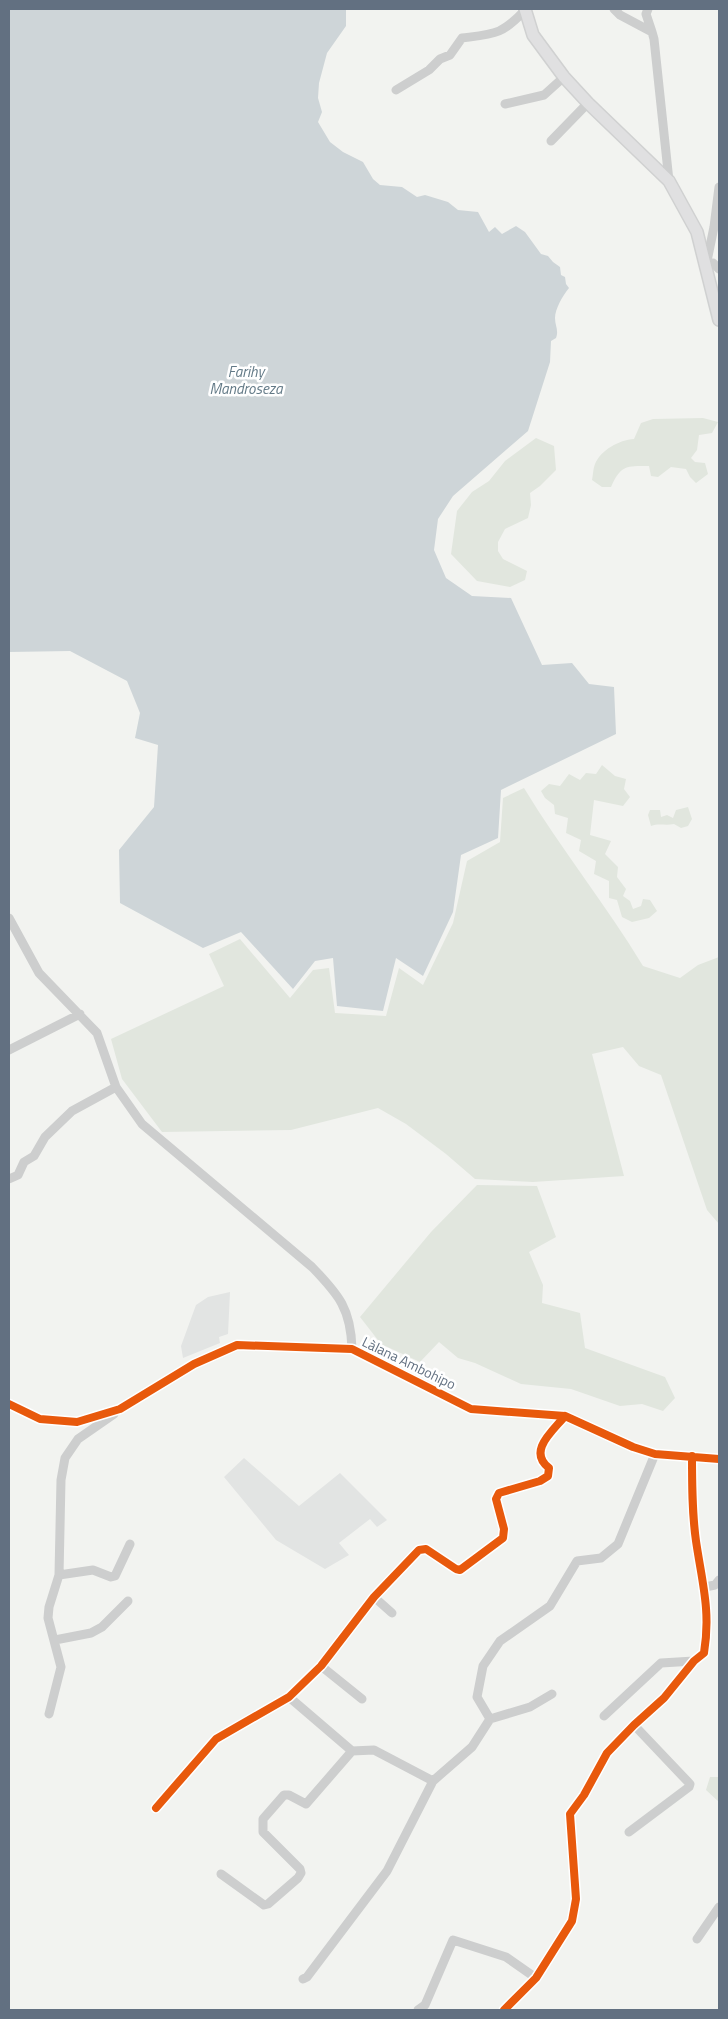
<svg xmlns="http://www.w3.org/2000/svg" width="728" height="2019" font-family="'Titillium Web',sans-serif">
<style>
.built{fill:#e2e4e3}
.green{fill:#e1e6de}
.water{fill:#ced5d8}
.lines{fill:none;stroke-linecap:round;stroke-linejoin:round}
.major-casing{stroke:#d0d1d1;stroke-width:14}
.minor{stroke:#cdcece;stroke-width:9}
.major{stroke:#e0e0e1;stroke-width:11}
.cycleway-casing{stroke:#fff;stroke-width:11}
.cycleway{stroke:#e8590c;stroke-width:8}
.labels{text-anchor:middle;stroke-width:5;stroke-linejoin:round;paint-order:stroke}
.street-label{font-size:14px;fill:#627081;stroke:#fff}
.water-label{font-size:15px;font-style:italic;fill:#627986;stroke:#fff}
</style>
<rect width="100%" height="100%" fill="#f2f3f0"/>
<path class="built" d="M230 1292 228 1334 219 1337 220 1343 183 1358 181 1346 196 1305 208 1297Z
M244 1458 299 1506 340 1473 387 1520 377 1527 370 1519 339 1543 349 1555 325 1569 276 1540 224 1477Z"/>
<path class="green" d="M703 418 718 422 712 433 699 435 697 450 691 458 695 462 705 463 708 474 696 483 690 477 686 469 671 467 658 477 651 476 649 466C626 466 621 465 611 487H602L592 480C593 476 593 469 595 464 601 450 619 440 634 439L641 423 653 419Z
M536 438 554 446 556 470 540 486 530 493 531 505 528 518 505 529 498 542V551L503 559 527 571 525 580 510 587 477 581 451 554 457 511 472 492 489 481 505 461Z
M602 765 615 776 626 779 624 789 630 797 623 806 594 800 590 835 611 841 605 854 618 867 617 877 626 889 623 896 630 901 633 909 641 906 643 899 650 900 657 911 649 918 632 922 622 917 617 900 609 898V881L594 874 596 861 579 851 581 840 566 833 568 818 555 814 554 805 545 798 541 791 549 784 560 786 569 774 580 780 586 773 596 774Z
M524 788C561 849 606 905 643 966L680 978 698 965 719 957V1224L707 1210 661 1075 639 1066 623 1047 592 1054 624 1176 533 1182 475 1179 446 1154 406 1124 378 1108 291 1130 162 1132 122 1079 111 1039 224 986 209 954 240 939 290 998 313 970 329 968 335 1013 386 1016 399 968 423 985 453 923 467 861 500 842 503 798Z
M688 807 692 819 688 826 681 828 674 824C665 826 659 823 651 826L648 815 650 810H660L661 817 667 815 673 818 676 810Z
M477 1185 537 1186 556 1237 529 1252 543 1285 542 1303 580 1313 585 1348 665 1377 675 1398 663 1411 642 1404 620 1406 571 1389 521 1384 475 1363 458 1358 439 1342 420 1362 381 1344 360 1317 431 1232Z
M710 1777H719V1802L706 1790Z"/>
<path class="water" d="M9 9H346V26L327 53 319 83 318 98 322 112 318 122 330 142 343 152 363 162 373 179 380 185 402 187 417 197 425 195 448 202 458 210 478 212 489 232 495 227 502 234 516 226 525 232 541 254 548 256 553 262 560 267 561 275 565 277 566 284 569 288C563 295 555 309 555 318 555 326 559 330 556 338L551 341 550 362 528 431 453 496 438 519 434 550 446 578 472 596 511 598 542 665 572 663 589 684 614 687 616 734 501 790 498 838 461 855 453 912 423 976 396 958 383 1011 337 1006 333 958 315 961 293 989 241 932 203 948 120 903 119 850 154 807 158 745 135 738 140 713 127 681 70 651 9 652Z"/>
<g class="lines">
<defs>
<path id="major" d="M525 9 533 35 564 77 588 103 669 181 697 232 719 320"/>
</defs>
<use href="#major" class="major-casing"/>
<path class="minor" d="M614 9 620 15 652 32 654 39 669 181
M648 9 646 14 652 32
M396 90 429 70 440 59 450 55 462 38C494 34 502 35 525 10
M505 104 544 95 564 77
M551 141 588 103
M719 187 714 227 706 266 713 263 719 269
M9 918 39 973 97 1033 116 1087 142 1124 312 1267C339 1295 351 1309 352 1349
M9 1050 80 1014
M9 1179 18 1175 24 1162 34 1156 45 1137 72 1111 116 1087
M9 1404 40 1419 77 1422 120 1409 194 1364 237 1345 352 1349 471 1409 565 1416 633 1447 655 1454 719 1459
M59 1575 93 1570 111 1577 115 1576 130 1544
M705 1587 715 1585 719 1580
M374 1597 392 1613
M55 1640 91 1633 102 1627 128 1601
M321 1666 362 1699
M49 1714 61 1667 48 1618 49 1607 59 1575 61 1480 65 1458 78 1439 114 1414
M604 1716 661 1663 694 1661
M490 1719 477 1697 483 1666 500 1641 550 1606 577 1561 601 1558 618 1544 655 1454
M352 1751 374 1750 433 1781
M156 1808 216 1739 289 1697 321 1666 374 1597 419 1550 426 1549 456 1569 460 1570 503 1538 504 1529 496 1499 499 1493 540 1481 548 1476 549 1468C527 1451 553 1431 565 1416
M629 1832 689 1787 690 1784 634 1725
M221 1874 264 1905 268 1904 298 1878 301 1873 300 1869 263 1832V1819L284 1795H289L306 1804 352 1751 289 1697
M697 1939 719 1907
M303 1979 307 1977 387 1871 433 1781 472 1747 490 1719 530 1707 552 1694
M418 2010 425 2005 453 1940 506 1957 536 1978
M504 2010 536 1978 572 1921 576 1899 570 1814 584 1795 607 1753 634 1725 664 1698 694 1661 704 1653C711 1611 702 1582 696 1541 692 1513 692 1485 692 1456"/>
<use href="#major" class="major"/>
<defs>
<path id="cycleway" d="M9 1404 40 1419 77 1422 120 1409 194 1364 237 1345 352 1349 471 1409 565 1416 633 1447 655 1454 719 1459
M156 1808 216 1739 289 1697 321 1666 374 1597 419 1550 426 1549 456 1569 460 1570 503 1538 504 1529 496 1499 499 1493 540 1481 548 1476 549 1468C527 1451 553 1431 565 1416
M504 2010 536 1978 572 1921 576 1899 570 1814 584 1795 607 1753 634 1725 664 1698 694 1661 704 1653C711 1611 702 1582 696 1541 692 1513 692 1485 692 1456"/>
</defs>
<use href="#cycleway" class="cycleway-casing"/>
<use href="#cycleway" class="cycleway"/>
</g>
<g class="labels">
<g class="street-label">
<text transform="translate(409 1363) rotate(26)" y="5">Làlana Ambohipo</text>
</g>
<g class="water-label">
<text x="246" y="377">Farihy<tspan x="246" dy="17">Mandroseza</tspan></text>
</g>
</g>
<rect width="728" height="2019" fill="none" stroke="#627081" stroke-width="20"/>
</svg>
